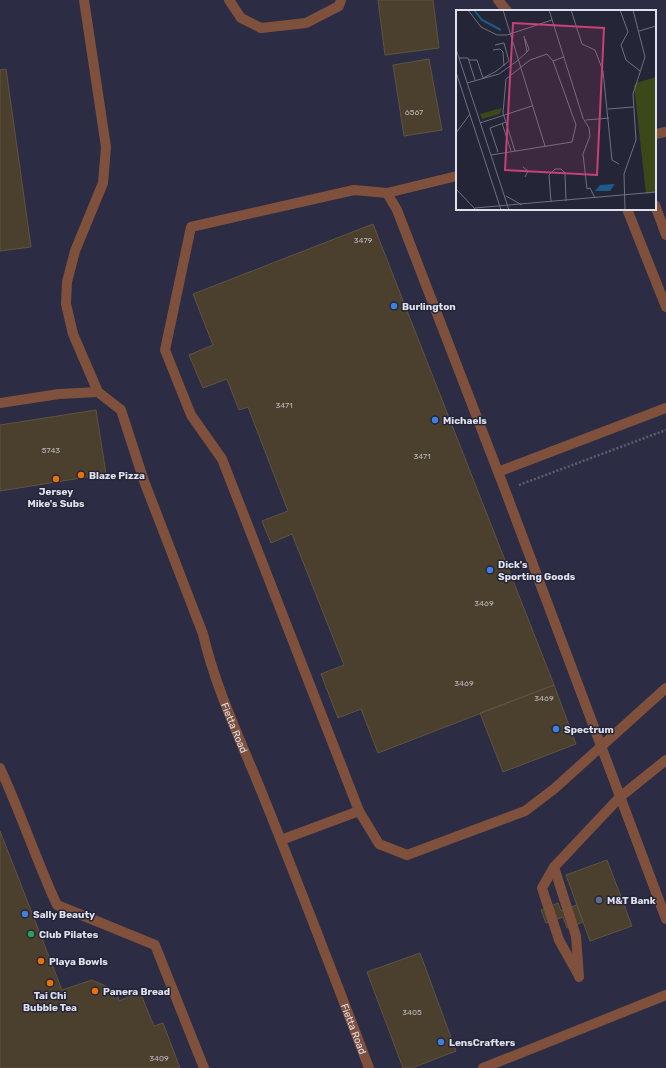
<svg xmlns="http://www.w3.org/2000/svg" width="666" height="1068" font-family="Rubik,sans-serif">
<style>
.built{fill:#2c2d44;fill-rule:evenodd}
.building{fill:#4b3f2d;stroke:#5f5341}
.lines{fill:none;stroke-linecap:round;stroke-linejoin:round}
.path{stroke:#5c5e6e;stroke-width:2.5;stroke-dasharray:2 2;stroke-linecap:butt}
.minor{stroke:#7f513c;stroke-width:10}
.shop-dot{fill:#3f7fe0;stroke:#242537;stroke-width:1.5}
.food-dot{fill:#e8710a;stroke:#242537;stroke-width:1.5}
.service-dot{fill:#5c6f8a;stroke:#242537;stroke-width:1.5}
.leisure-dot{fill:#2e9e5b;stroke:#242537;stroke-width:1.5}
.labels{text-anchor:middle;stroke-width:3;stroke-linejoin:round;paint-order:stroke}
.number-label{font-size:8px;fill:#bab8bd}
.poi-label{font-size:10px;font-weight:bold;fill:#dfe1ed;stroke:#242537;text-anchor:start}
.street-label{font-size:10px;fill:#dfe1ed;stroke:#242537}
.inset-river{fill:none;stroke:#1d5c88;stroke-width:2}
.inset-road{fill:none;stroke:#6f7080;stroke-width:1}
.view{fill:#c84078;fill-opacity:0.15;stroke:#c84078;stroke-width:2}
.inset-edge{fill:none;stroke:#dfe1ed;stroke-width:2}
</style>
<rect width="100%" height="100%" fill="#242537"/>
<path class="built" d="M0 0H666V1068H0ZM457 11H655V209H457Z"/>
<path class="building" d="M378 0H433L439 48 385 55Z
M429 59 442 130 404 136 393 65Z
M6 69 31 247 0 251V70Z
M373 224 554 685 378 753 361 709 338 718 321 674 344 665 292 534 271 543 262 521 288 511 248 407 239 410 227 379 203 388 189 355 213 345 193 294Z
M96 410 106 474 0 491V425Z
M554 685 576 744 503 772 480 713Z
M0 831 62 990 92 980 110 988 114 999 118 997 119 1001 140 992 154 1026 163 1023 180 1068H0Z
M607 860 632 926 590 941 566 875Z
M558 903 561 911 577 905 583 922 567 928 563 917 546 923 541 910Z
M420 953 456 1051 412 1068H403L367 972Z"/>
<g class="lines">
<path class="path" d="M519 485 666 430"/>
<g class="minor">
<path id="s1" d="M84 0 106 147 103 183 75 251 67 282 66 304 73 334 98 392 121 410 144 481 203 634C216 690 241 741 262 793 299 885 334 976 369 1068"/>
<path d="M229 0 241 18 261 28 306 23 339 6 341 0"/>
<path d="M498 0 507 11"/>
<path d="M655 134 666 132"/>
<path d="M387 193 397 210 505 490 666 919"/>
<path d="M655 205 666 235"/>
<path d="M627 209 666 307"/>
<path d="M0 403 59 394 98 392"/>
<path d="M498 472 666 408"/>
<path d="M0 768C21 813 36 860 57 905L155 945 204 1068"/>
<path d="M359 811 222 459 191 415 165 350 191 227 354 190 387 193 457 176"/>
<path d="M281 840 359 811 379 844 407 855 525 811 554 789 666 688"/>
<path d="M554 867 542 888 559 940 578 974"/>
<path d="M579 977 576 936 554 867 620 797 666 760"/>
<path d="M483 1068 666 995"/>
</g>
</g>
<g class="shop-dot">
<circle cx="394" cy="306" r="4"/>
<circle cx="435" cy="420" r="4"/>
<circle cx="490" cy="570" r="4"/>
<circle cx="556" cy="729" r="4"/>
<circle cx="25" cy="914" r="4"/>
<circle cx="441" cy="1042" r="4"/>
</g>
<g class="food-dot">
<circle cx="81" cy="475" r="4"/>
<circle cx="56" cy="479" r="4"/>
<circle cx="41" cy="961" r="4"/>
<circle cx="50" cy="983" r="4"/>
<circle cx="95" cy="991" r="4"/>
</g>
<circle class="service-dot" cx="599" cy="900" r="4"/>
<circle class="leisure-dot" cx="31" cy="934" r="4"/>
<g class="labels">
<g class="number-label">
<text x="414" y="115">6567</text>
<text x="363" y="243">3479</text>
<text x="284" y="408">3471</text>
<text x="51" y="453">5743</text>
<text x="422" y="459">3471</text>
<text x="484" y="606">3469</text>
<text x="464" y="686">3469</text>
<text x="544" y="701">3469</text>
<text x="412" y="1015">3405</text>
<text x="159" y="1061">3409</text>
</g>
<g class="poi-label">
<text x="402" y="310">Burlington</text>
<text x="443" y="424">Michaels</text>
<text x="89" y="479">Blaze Pizza</text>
<text x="56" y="495" text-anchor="middle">Jersey<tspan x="56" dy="12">Mike's Subs</tspan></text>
<text x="498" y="568">Dick's<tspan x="498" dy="12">Sporting Goods</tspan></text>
<text x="564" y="733">Spectrum</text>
<text x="607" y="904">M&amp;T Bank</text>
<text x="33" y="918">Sally Beauty</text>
<text x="39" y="938">Club Pilates</text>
<text x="49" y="965">Playa Bowls</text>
<text x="103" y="995">Panera Bread</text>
<text x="50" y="999" text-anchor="middle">Tai Chi<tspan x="50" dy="12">Bubble Tea</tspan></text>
<text x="449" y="1046">LensCrafters</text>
</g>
<g class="street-label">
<text dy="4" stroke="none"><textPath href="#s1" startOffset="773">Fietta Road</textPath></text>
<text dy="4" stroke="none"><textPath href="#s1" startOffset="1097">Fietta Road</textPath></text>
</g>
</g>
<g transform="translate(456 10)">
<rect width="200" height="200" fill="#242537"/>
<path d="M46 98 44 104 26 109 24 104Z" fill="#3b4918"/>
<path d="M200 67V182L190 184 178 76 180 73Z" fill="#3b4918"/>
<path d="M159 174 154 181H139L144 175Z" fill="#1d5c88"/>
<path class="inset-river" d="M18 0 26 10 45 20"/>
<path class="inset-road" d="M12 0 25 17 41 25H51L96 10M47 0 89 136M93 0 127 108 133 118 134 126 127 144 131 179 134 178 139 188M115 0 126 34 139 40 147 61 156 150 163 154M164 0 172 22 165 35 170 50 184 61M183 21 200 16M69 29 73 39 71 42M0 39 53 200M37 40 44 39 47 42 48 56M3 48H12L19 70M13 50H21L27 68 39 62 53 51 48 33 39 35M0 62 45 200M11 73 43 64 61 51 71 42 68 26M152 99 177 97M130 110 153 108M24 113 76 96M46 113 55 141M0 123 14 104M59 141 47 103 50 69 74 50 91 44 97 51 108 47M42 142 34 118 50 112M35 145 116 132 120 115 97 51M67 157 72 161 69 167M0 179 20 200M50 186 66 195M95 192 93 165 99 159H105L109 163 110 191M19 198 200 182M169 200 168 164 180 130 177 84 189 47 177 0"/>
<path class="view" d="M57 13 148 18 141 165 49 160Z"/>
<rect width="200" height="200" class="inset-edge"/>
</g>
</svg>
